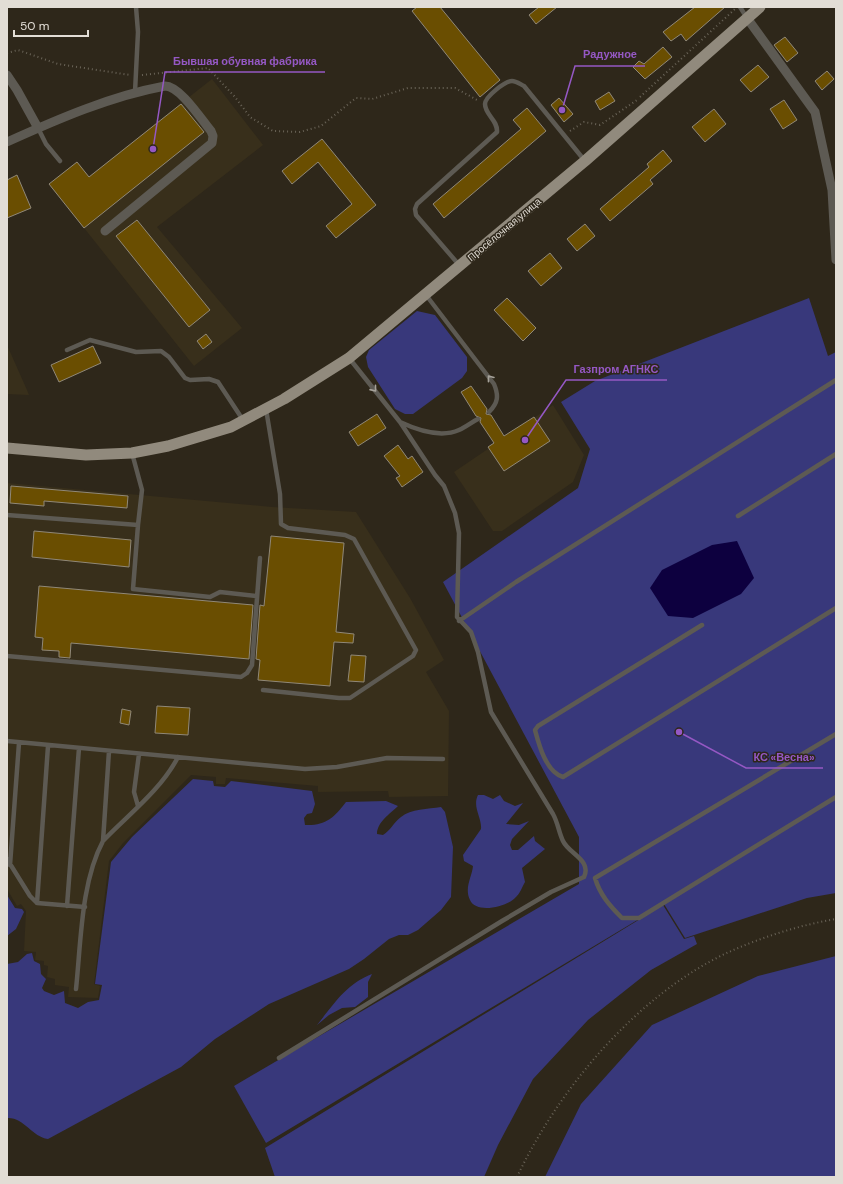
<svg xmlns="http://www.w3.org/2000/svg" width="843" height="1184" font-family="'DM Sans',sans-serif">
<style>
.built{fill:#382f1b}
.green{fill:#38387b}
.water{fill:#0d003f}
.building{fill:#6a4e01;stroke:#908878}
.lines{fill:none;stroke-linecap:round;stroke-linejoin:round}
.path{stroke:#696357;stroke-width:2;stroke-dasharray:1 3;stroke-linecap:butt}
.service{stroke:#5d5a53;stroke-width:4.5}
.minor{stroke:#5d5a53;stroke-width:9}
.primary{stroke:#918a7d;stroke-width:11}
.oneway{stroke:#a6a29a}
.labels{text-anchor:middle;stroke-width:3;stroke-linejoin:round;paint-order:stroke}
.street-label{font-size:10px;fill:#e2ddd5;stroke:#2e271a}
.leader{fill:none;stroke:#9558c4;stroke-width:1.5}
.callout-dot{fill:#9558c4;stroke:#2e271a;stroke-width:1.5}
.callout-label{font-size:11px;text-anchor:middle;font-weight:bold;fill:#9558c4;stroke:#2e271a;stroke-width:3;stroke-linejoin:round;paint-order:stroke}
</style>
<rect width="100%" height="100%" fill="#2e271a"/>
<path class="built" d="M212 79 263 145 157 227 242 328 194 366 49 184 77 161 89 176Z
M7 345 27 390 29 395 7 394Z
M553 405 584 455 573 482 502 531H493L454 472Z
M7 483 272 507 356 512 410 598 444 660 426 672 449 711 448 796 389 797 388 791 318 792V786L226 778 225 784H216V777L191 775 123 843 109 861 94 984 100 986 98 998 68 997 69 987 55 985V979L47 977 48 966 44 965V961L35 960 36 952 24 951 26 911 21 904 17 906 7 889Z"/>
<path class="green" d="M809 298 828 356 836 352V893L807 898 685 938 664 904 266 1143 234 1086 579 884V837L443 582 578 488 590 449 561 402 595 381Z
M417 311 435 315 467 357V371L462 378 413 414H405L395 409 368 367 366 357 369 350Z
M193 779 213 781 214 786 225 787 231 781 312 791 315 804 312 813 307 814 304 818 305 825C325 826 334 818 346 802L386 801 398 806C390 814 377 822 377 834L383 835C391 830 394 822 401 817 411 809 428 809 441 807L445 812 453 847 451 897 441 910 418 930 408 935H399L389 939 364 959 349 969 269 1004 215 1039 181 1067 48 1139C32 1137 24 1117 7 1118V964L18 962 27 954 32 953 34 961 40 964 41 974 46 979 42 988 44 991 54 995 64 991 65 1003 78 1008 88 1002 99 1000 102 985 95 984 111 862 132 837Z
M478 795H484L493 799 500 795 504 801 515 806 523 803 506 824 519 825 529 821 512 839 510 845 512 850H518L534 836 535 841 545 849 522 868 525 882C522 887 520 894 515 898 506 907 476 914 470 900 464 888 472 877 473 866L464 861 463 855 481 829C482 817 472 807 478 795Z
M7 895 15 908 22 909 24 912 16 929 7 936Z
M663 905 684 939 694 936 697 944 651 970 588 1020 533 1079 498 1145 484 1177H275L265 1148Z
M836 956V1177H545L581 1104 652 1025 758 976Z
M372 974 368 982V997L355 1007 342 1008 329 1015 317 1025C334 1004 346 984 372 974Z"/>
<path class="water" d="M737 541 754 578 741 594 693 618 668 616 650 588 662 570 712 545Z"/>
<path class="building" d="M417 7H440L500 80 480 97 412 11Z
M539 7H557L536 24 529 15Z
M695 7H725L686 41 681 34 671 41 663 32Z
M785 37 798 53 787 62 774 45Z
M663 47 672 57 645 79 633 67 639 61 644 64Z
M758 65 769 77 751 92 740 80Z
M827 71 834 79 822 90 815 81Z
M609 92 615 101 600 110 595 101Z
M559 98 573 114 564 122 551 105Z
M784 100 797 120 783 129 770 109Z
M181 104 204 132 84 228 49 184 77 162 89 177Z
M527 108 546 131 444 218 433 204 521 129 513 120Z
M714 109 726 124 705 142 692 127Z
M322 139 376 205 336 238 326 226 352 204 318 162 292 184 282 171Z
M663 150 672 161 650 180 653 184 610 221 600 209 649 167 647 164Z
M17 175 31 208 7 218V180Z
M137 220 210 310 189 327 116 236Z
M585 224 595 236 577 251 567 239Z
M550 253 562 268 541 286 528 271Z
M507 298 536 328 523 341 494 310Z
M206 334 212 342 203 349 197 341Z
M93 346 101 363 59 382 51 365Z
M471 386 487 409 486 414 491 415 504 436 534 417 550 441 504 471 488 447 494 443 480 422 481 418 476 416 461 392Z
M377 414 386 428 358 446 349 432Z
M398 445 408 459 412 456 423 472 402 487 396 478 400 476 384 456Z
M11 486 128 496 127 508 44 501V506L10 503Z
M34 531 131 540 129 567 32 557Z
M271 536 344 543 336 632 354 634 353 643 334 642 330 686 258 680 260 660 256 659 260 605 264 606Z
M39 586 253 605 249 659 71 643 70 658 59 657V651L42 650 43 638 35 637Z
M351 655 366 656 364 682 348 681Z
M157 706 190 708 188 735 155 733Z
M122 709 131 711 129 725 120 723Z"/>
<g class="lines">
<path class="path" d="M7 53 18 50 58 64 130 75
M142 75 208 68 235 97 250 117 273 131 300 132 321 126 356 98 372 99 408 88H455L479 101
M640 97 735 9
M570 131 584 122 600 125 637 100
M517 1177C559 1088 639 993 729 952 762 937 800 925 836 919"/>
<path class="service" d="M740 7 747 18
M135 92 138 32 136 7
M38 128 46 144 60 161
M460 266 416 215 415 209 417 204 497 132C498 120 485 115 485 104 485 97 505 81 512 81 516 81 520 84 524 86L585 161
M426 295 494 384C499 396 498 403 489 412
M67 350 90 340 136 352 161 351 169 357 185 378 190 380 209 379 218 382 243 420
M349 358 400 422C417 430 441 438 459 430 466 427 472 422 478 419
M132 453 142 490 138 525
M7 515 138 525 133 589 210 597 220 592 257 596
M738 516 836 454
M459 621 516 582 836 380
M702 625 538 726 535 730C539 745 546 772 563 777L836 608
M7 656 241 677 247 673 252 665 260 558
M263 690 339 698H350L413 656 416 650 354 539 345 535 288 528 281 524 280 494 266 409
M836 734 595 878C600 895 610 906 622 918H639L836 797
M7 741 305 769 337 767 387 758 443 759
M138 806 134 792 139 754
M103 841 109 751
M7 859 30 896 37 903 85 907
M10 865 19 743
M37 903 48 746
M67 906 79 748
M76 989C81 942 81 882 103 841 128 815 161 790 178 757
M279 1058 502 921 551 892 584 877C592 860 569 854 563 841 559 833 558 823 553 814L491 712 478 652 471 632 457 617 459 533 455 513 444 486 435 475 400 422"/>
<path class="minor" d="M747 18 815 112 832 190 836 260
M7 75 17 90 38 128
M7 142C58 119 111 96 165 86 180 86 201 119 211 131L213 136 212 143 105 231"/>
<path class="primary" d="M7 448 86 455 132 453 168 446 231 427 284 399 349 358 585 161 760 7"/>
</g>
<defs><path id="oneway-chevron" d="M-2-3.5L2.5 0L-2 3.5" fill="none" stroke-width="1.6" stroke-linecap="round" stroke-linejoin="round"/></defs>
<g class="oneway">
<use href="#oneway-chevron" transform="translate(490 378) rotate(-128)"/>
<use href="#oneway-chevron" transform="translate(374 389) rotate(51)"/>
</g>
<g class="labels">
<g class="street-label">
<text transform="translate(504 229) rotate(-40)" y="4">Просёлочная улица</text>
</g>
</g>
<path class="leader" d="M562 110L575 66H645M153 149L165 72H325M525 440L566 380H667M679 732L746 768H823"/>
<g class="callout-dot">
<circle cx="562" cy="110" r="4"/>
<circle cx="153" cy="149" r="4"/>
<circle cx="525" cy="440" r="4"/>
<circle cx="679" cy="732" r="4"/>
</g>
<g class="callout-label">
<text x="610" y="58">Радужное</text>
<text x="245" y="65">Бывшая обувная фабрика</text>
<text x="616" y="373">Газпром АГНКС</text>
<text x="784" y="761">КС «Весна»</text>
</g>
<rect width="843" height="1184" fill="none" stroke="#e2ddd5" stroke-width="16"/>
<path d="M14 30v6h74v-6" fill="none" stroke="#e2ddd5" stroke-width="2"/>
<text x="20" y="30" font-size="12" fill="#e2ddd5" stroke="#2e271a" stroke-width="3" paint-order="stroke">50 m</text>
</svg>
